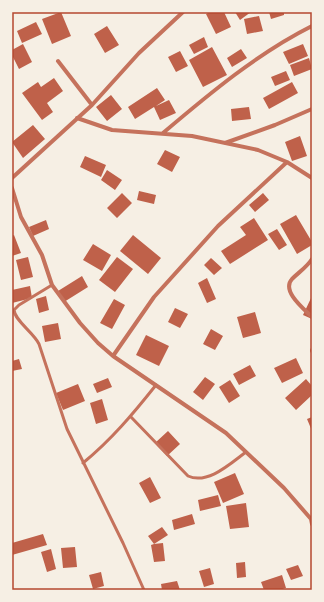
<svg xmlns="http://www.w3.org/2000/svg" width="324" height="602" font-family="Manrope,sans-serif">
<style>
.building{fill:#bf614a}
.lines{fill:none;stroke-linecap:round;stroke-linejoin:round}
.service{stroke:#c5725c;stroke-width:3}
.minor{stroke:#c5725c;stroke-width:4}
.neatline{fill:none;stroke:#b5482f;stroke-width:1.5}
</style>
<rect width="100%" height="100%" fill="#f6efe4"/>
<path class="building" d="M61 12 71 36 52 44 42 19Z
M210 12H224L231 27 216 34 206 14Z
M235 12H251L240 20Z
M269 12H284V15L271 19Z
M259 16 263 31 247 34 244 19Z
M36 22 42 34 22 43 17 31Z
M107 26 119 45 105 53 94 34Z
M204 37 208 47 194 54 189 45Z
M23 44 32 62 19 69 12 55V50Z
M303 44 308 56 289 64 283 52Z
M212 47 227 75 203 87 189 60Z
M241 49 247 58 232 67 227 58Z
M180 51 188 66 176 72 168 57Z
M309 58 312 69 294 76 290 65Z
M286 71 290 80 275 86 271 77Z
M54 78 63 91 47 103 53 112 42 120 22 93 38 82 41 87Z
M292 82 298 93 269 109 263 98Z
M157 88 165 100 156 106 169 100 176 113 160 120 154 107 135 119 128 107Z
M111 95 122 109 107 121 96 107Z
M249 107 251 119 232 121 231 109Z
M33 125 45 139 23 158 12 142Z
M300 136 307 156 292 161 285 142Z
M165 150 180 157 172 172 157 164Z
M85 156 106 165 101 177 80 167Z
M107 170 122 180 115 190 101 180Z
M139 191 156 195 154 204 137 200Z
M122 193 132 203 117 218 107 208Z
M263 193 269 200 255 212 249 205Z
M296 215 312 242V245L297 254 280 224Z
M254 218 268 240 230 264 221 251 246 235 240 227Z
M46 220 49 229 33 236 29 227Z
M277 229 287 245 279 250 268 234Z
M14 235 21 253 12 256V236Z
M133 235 161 258 148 274 120 251Z
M93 244 111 255 102 271 83 260Z
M28 257 33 277 21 280 16 260Z
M117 257 133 269 115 292 99 280Z
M211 258 222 268 214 275 204 265Z
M82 276 88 287 64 302 58 291Z
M207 278 216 299 207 303 198 283Z
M30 286 32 298 12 303V290Z
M46 296 49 310 39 313 36 299Z
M312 296V319L303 315Z
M114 299 125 305 112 329 100 323Z
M175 308 188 314 180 328 168 322Z
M255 312 261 333 243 338 237 317Z
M58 323 61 339 45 342 42 326Z
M211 329 223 336 215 350 203 344Z
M146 335 169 346 159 366 136 355Z
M296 358 303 373 282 383 274 368Z
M19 359 22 369 12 371V361Z
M250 365 256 376 239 385 233 374Z
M205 377 215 384 203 400 193 392Z
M108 378 112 387 97 393 93 384Z
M306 379 312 386V395L296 410 285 398Z
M230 380 240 396 229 403 219 387Z
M78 384 85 401 63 410 56 393Z
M102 399 108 420 96 424 90 403Z
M312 417V431L307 419Z
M168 431 180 444 167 456 155 443Z
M235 473 244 494 223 503 214 482Z
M150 477 161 498 150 503 139 483Z
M218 495 221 506 200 511 198 500Z
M246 503 249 527 230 529 226 506Z
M192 514 195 524 174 530 172 520Z
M162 527 168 535 154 544 163 543 165 561 154 562 151 545 154 544 148 536Z
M43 534 47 545 12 555V543Z
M75 547 77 567 63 568 61 548Z
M51 549 56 569 47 572 41 552Z
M245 562 246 577 237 578 236 563Z
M298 565 303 576 291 580 286 569Z
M210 568 214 584 204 587 199 571Z
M101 572 104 586 93 589 89 575Z
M282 575 286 588 279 590H264L261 582Z
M177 581 180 590H162L161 584Z"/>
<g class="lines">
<path class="service" d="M52 285 19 305 14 310C15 321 33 332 39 344L67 429 123 543 144 590
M131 417 188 476C208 485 231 463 246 452
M83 463C111 440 133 414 156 385"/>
<path class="minor" d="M58 61 92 105
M77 118 112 130 192 136 258 150 287 162 312 178
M163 133C209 94 258 53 312 26
M225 143 275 125 312 109
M12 178 92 105 139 53 183 12
M12 188 21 217 42 255 52 285 80 323 98 343 113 356 226 433 284 488 311 519 312 524
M312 259C307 267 299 272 292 279 281 291 304 309 312 317
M312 350V351
M113 356 154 297 218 226 287 162"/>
</g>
<rect width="324" height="602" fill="none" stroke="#f6efe4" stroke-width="26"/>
<rect x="13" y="13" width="298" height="576" class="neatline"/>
</svg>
